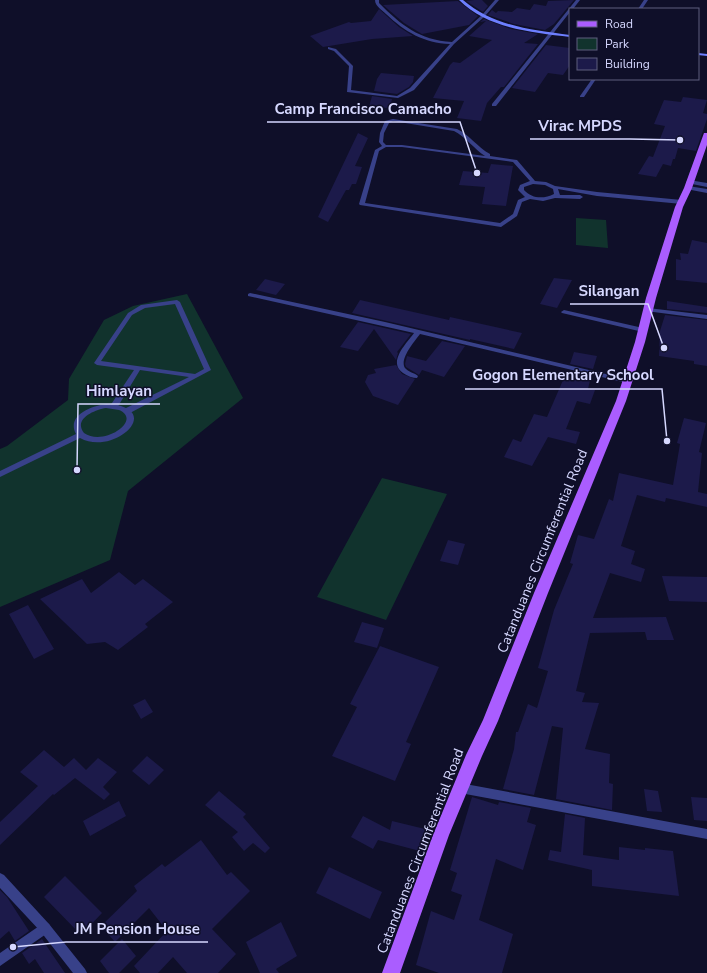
<svg xmlns="http://www.w3.org/2000/svg" width="707" height="973" font-family="'Nunito Sans',sans-serif">
<style>
.green{fill:#11332d}
.building{fill:#1c1a4a}
.lines{fill:none;stroke-linecap:round;stroke-linejoin:round}
.lane{fill:#384189;fill-rule:evenodd}
.street{fill:#384189;fill-rule:evenodd}
.secondary{fill:#6d7fff;fill-rule:evenodd}
.primary{fill:#aa5dff;fill-rule:evenodd}
.labels{text-anchor:middle;stroke-width:3;stroke-linejoin:round;paint-order:stroke}
.street-label{font-size:14px;fill:#d6d8ff;stroke:#0f0f29}
.leader{fill:none;stroke:#d6d8ff;stroke-width:1.5}
.callout-dot{fill:#d6d8ff;stroke:#0f0f29;stroke-width:1.5}
.callout-label{font-size:15px;text-anchor:middle;font-weight:bold;fill:#d6d8ff;stroke:#0f0f29;stroke-width:3;stroke-linejoin:round;paint-order:stroke}
</style>
<rect width="100%" height="100%" fill="#0f0f29"/>
<path class="green" d="M576 218 606 220 608 248 576 245Z
M187 294 243 398 128 491 110 560 0 607V449L7 446 68 400 69 379 104 320 133 306Z
M382 478 447 494 386 620 317 597Z"/>
<path class="building" d="M474 0H482L488 6 483 12 466 1Z
M574 0 554 24 545 30 514 24 488 15 492 10 496 13 498 11 512 12 517 8 530 10 534 4 546 6 548 1Z
M458 1 478 16 469 25 422 34 404 23 383 5Z
M379 9 399 27 413 36 372 39 323 47 310 36 349 22 351 23 371 21Z
M484 19 511 29 538 34 524 43 538 44 504 87H501L487 103 481 121 457 118 464 101 433 98 450 65 453 62 460 63 492 40 469 36 486 21 480 22Z
M546 45 570 48V65L563 75 548 73 535 92 512 88Z
M381 73 414 76 413 82 409 87 397 94 374 91 377 79Z
M372 96 392 99 390 108 369 107Z
M683 97 707 100 703 113 707 114V119L696 151 678 148 675 159H673L671 166 663 164 656 177 638 174 649 156 653 157 665 126 654 124 664 100 681 102Z
M358 133 368 138 355 166 362 167 356 184H352L349 190H346L328 222 318 217Z
M491 164 513 166 506 206 482 204 485 187 459 185 463 171 488 173Z
M692 240 707 243V283L676 280V259L681 260 680 253 688 254Z
M554 278 572 280 557 308 540 304Z
M265 279 285 284 276 295 256 290Z
M360 300 449 320 450 317 522 333 514 349 470 339V340L352 313Z
M667 301 707 307V313L667 309Z
M665 315 707 320V366L694 364V361L659 356 660 331Z
M358 322 411 334 397 352 398 353 396 360 374 329 358 351 340 347Z
M442 341 465 346 444 377 422 370 419 375 406 367 405 364 407 356 426 361Z
M574 352 597 356 593 369 570 364Z
M396 365 402 374 415 379 398 405 373 396 365 382 368 375 376 373 374 369Z
M567 371 591 376 588 389 595 390 590 404 577 401 566 429 580 432 576 444 548 437 532 466 504 457 513 439 521 442 534 414 547 417Z
M684 418 706 423 699 452 702 453 698 492 707 494V507L666 498 665 502 637 495 621 546 635 551 631 564 645 569 641 582 610 573 593 618 666 617 674 640H647L645 632 590 633 576 691 585 693 582 702 599 703 585 749 610 754 609 783 613 784 612 810 556 799 563 728 552 726 534 795 503 789 514 749 516 732H518L528 704 537 708 548 671 538 668 554 610 573 564 570 563 578 535 594 539 609 499 613 501 619 473 673 485 680 444 677 443Z
M448 540 465 544 458 565 440 561Z
M119 572 135 585 143 579 173 602 145 624 148 627 118 650 105 642 87 644 40 599 82 579 91 593Z
M662 576 707 577V602L669 601Z
M28 605 54 649 34 659 9 614Z
M362 622 384 628 377 648 354 642Z
M380 646 439 667 406 742 411 744 395 781 332 756 357 707 350 704Z
M145 699 153 712 141 719 133 705Z
M44 750 64 767 74 758 86 770 98 758 117 772 103 787 110 794 104 800 75 778 54 795 53 794 0 845V822L38 786 20 772Z
M147 756 164 770 149 785 132 771Z
M644 789 658 791 662 812 647 811Z
M219 791 246 814 243 817 270 848 265 853 253 843 244 851 232 837 238 832 205 805Z
M472 797 498 805 499 802 531 808 527 822 536 825 523 870 496 859 479 920 513 934 502 973H439L416 965 431 911 454 920 462 895 451 891 457 873 450 870Z
M691 797 707 798V821L694 820Z
M119 801 126 816 90 836 83 821Z
M565 814 585 818 583 855 619 860V847L645 850V848L673 851 679 896 592 886V870L548 860 550 850 561 852Z
M363 816 390 830 392 821 425 829 420 851 378 840 373 849 351 837Z
M201 840 227 875 231 872 250 891 212 929 236 954 218 973H187L173 957 158 973H140L134 966 167 931 149 908 115 942 101 926 137 891 134 886 162 864 165 867Z
M329 867 382 892 370 919 316 893Z
M65 876 102 913 81 935 44 897Z
M0 890 7 897 29 931 15 941 9 931 0 939Z
M281 922 297 956 276 969 279 973H260L246 942Z
M42 939 48 948 65 973H44L35 959 29 964 22 953Z
M122 939 136 956 119 973H109L100 961Z"/>
<g class="lines">
<path class="lane" d="M393 119 457 129C470 135 477 147 490 154V156L517 160 535 181 546 182 555 186 597 192 682 200 685 202 682 204 597 196 558 189 560 195H580L583 197 580 199 555 198 543 201 530 199 522 202 517 216 501 227 360 205 359 204 375 150 382 146 379 142 380 133 385 121ZM393 121 454 131C466 137 474 149 485 156L402 145H386L383 142 384 133 389 123ZM386 147H402L513 162 530 181 520 185 518 190 525 197 518 200 513 214 500 223 365 203 379 151ZM533 184 545 185 553 189 554 194C544 199 532 199 524 190V187Z
M689 180 707 183V187L687 183 686 182Z
M688 186 707 189V193L686 189 685 188Z
M106 404C111 404 117 405 121 406 157 417 110 455 80 438L0 477V471L76 434C66 415 92 406 106 404ZM106 408C110 409 115 409 119 410 143 420 104 447 84 433 73 419 94 410 106 408Z
M45 922 49 924 51 928 49 932 0 966V953Z"/>
<path class="street" d="M375 0H379V3C401 25 419 40 452 42L482 15 495 0H499L484 17 454 44 414 90 398 98 347 92 349 66 334 51 328 49V47L336 49 353 66 351 90 397 96 410 88 450 44C424 43 405 32 386 14 382 10 375 6 375 0Z
M576 0H580L573 9H570V12L496 106H492V104Z
M644 0H648L642 9H638Z
M592 79H596L584 97H580V96Z
M250 293 385 322 627 379 631 381 627 383 420 334C415 341 399 359 405 368 408 372 415 373 418 376L417 378C413 378 407 376 403 373 387 362 407 343 414 333L248 296V294Z
M177 300 180 302 211 370 130 413H124L123 411 124 409 189 377 140 370 117 408H111L110 406 134 370 97 365 94 363 128 313 141 305ZM175 304 204 369 195 374 101 361 132 315 145 308Z
M648 308 707 315V319L646 311V309Z
M564 310 643 328 646 330 643 332 562 313 561 312Z
M460 783 707 829V839L460 793 456 792 455 788 456 784Z
M0 873 4 875 49 924 85 969 87 973H73L41 932 0 888Z"/>
<path class="secondary" d="M459 0H463C493 26 532 30 570 35V37C532 32 488 29 459 0Z
M698 53 707 54V56L698 55Z"/>
<path class="primary" d="M704 133H707V145L692 188 683 207 656 298 645 342 626 401 548 593 498 721 482 756 449 835 400 973H382L433 835 466 755 483 720 534 593 616 401 635 342 646 298 675 207 684 188Z"/>
</g>
<g class="labels">
<g class="street-label">
<text transform="translate(542 551) rotate(-68)" y="5">Catanduanes Circumferential Road</text>
<text transform="translate(420 851) rotate(-69)" y="5">Catanduanes Circumferential Road</text>
</g>
</g>
<path class="leader" d="M477 173L460 122H267M680 140L630 139H530M664 348L648 304H570M667 441L662 389H465M77 470L78 404H160M13 947L66 942H208"/>
<g class="callout-dot">
<circle cx="477" cy="173" r="4"/>
<circle cx="680" cy="140" r="4"/>
<circle cx="664" cy="348" r="4"/>
<circle cx="667" cy="441" r="4"/>
<circle cx="77" cy="470" r="4"/>
<circle cx="13" cy="947" r="4"/>
</g>
<g class="callout-label">
<text x="363" y="114">Camp Francisco Camacho</text>
<text x="580" y="131">Virac MPDS</text>
<text x="609" y="296">Silangan</text>
<text x="563" y="380">Gogon Elementary School</text>
<text x="119" y="396">Himlayan</text>
<text x="137" y="934">JM Pension House</text>
</g>
<rect x="569" y="8" width="130" height="72" fill="#0f0f29" stroke="#5f5f7f"/>
<rect x="577" y="21" width="20" height="6" fill="#aa5dff" stroke="#5f5f7f"/>
<text x="605" y="28" font-size="12" fill="#d6d8ff">Road</text>
<rect x="577" y="38" width="20" height="12" fill="#11332d" stroke="#5f5f7f"/>
<text x="605" y="48" font-size="12" fill="#d6d8ff">Park</text>
<rect x="577" y="58" width="20" height="12" fill="#1c1a4a" stroke="#5f5f7f"/>
<text x="605" y="68" font-size="12" fill="#d6d8ff">Building</text>
</svg>
